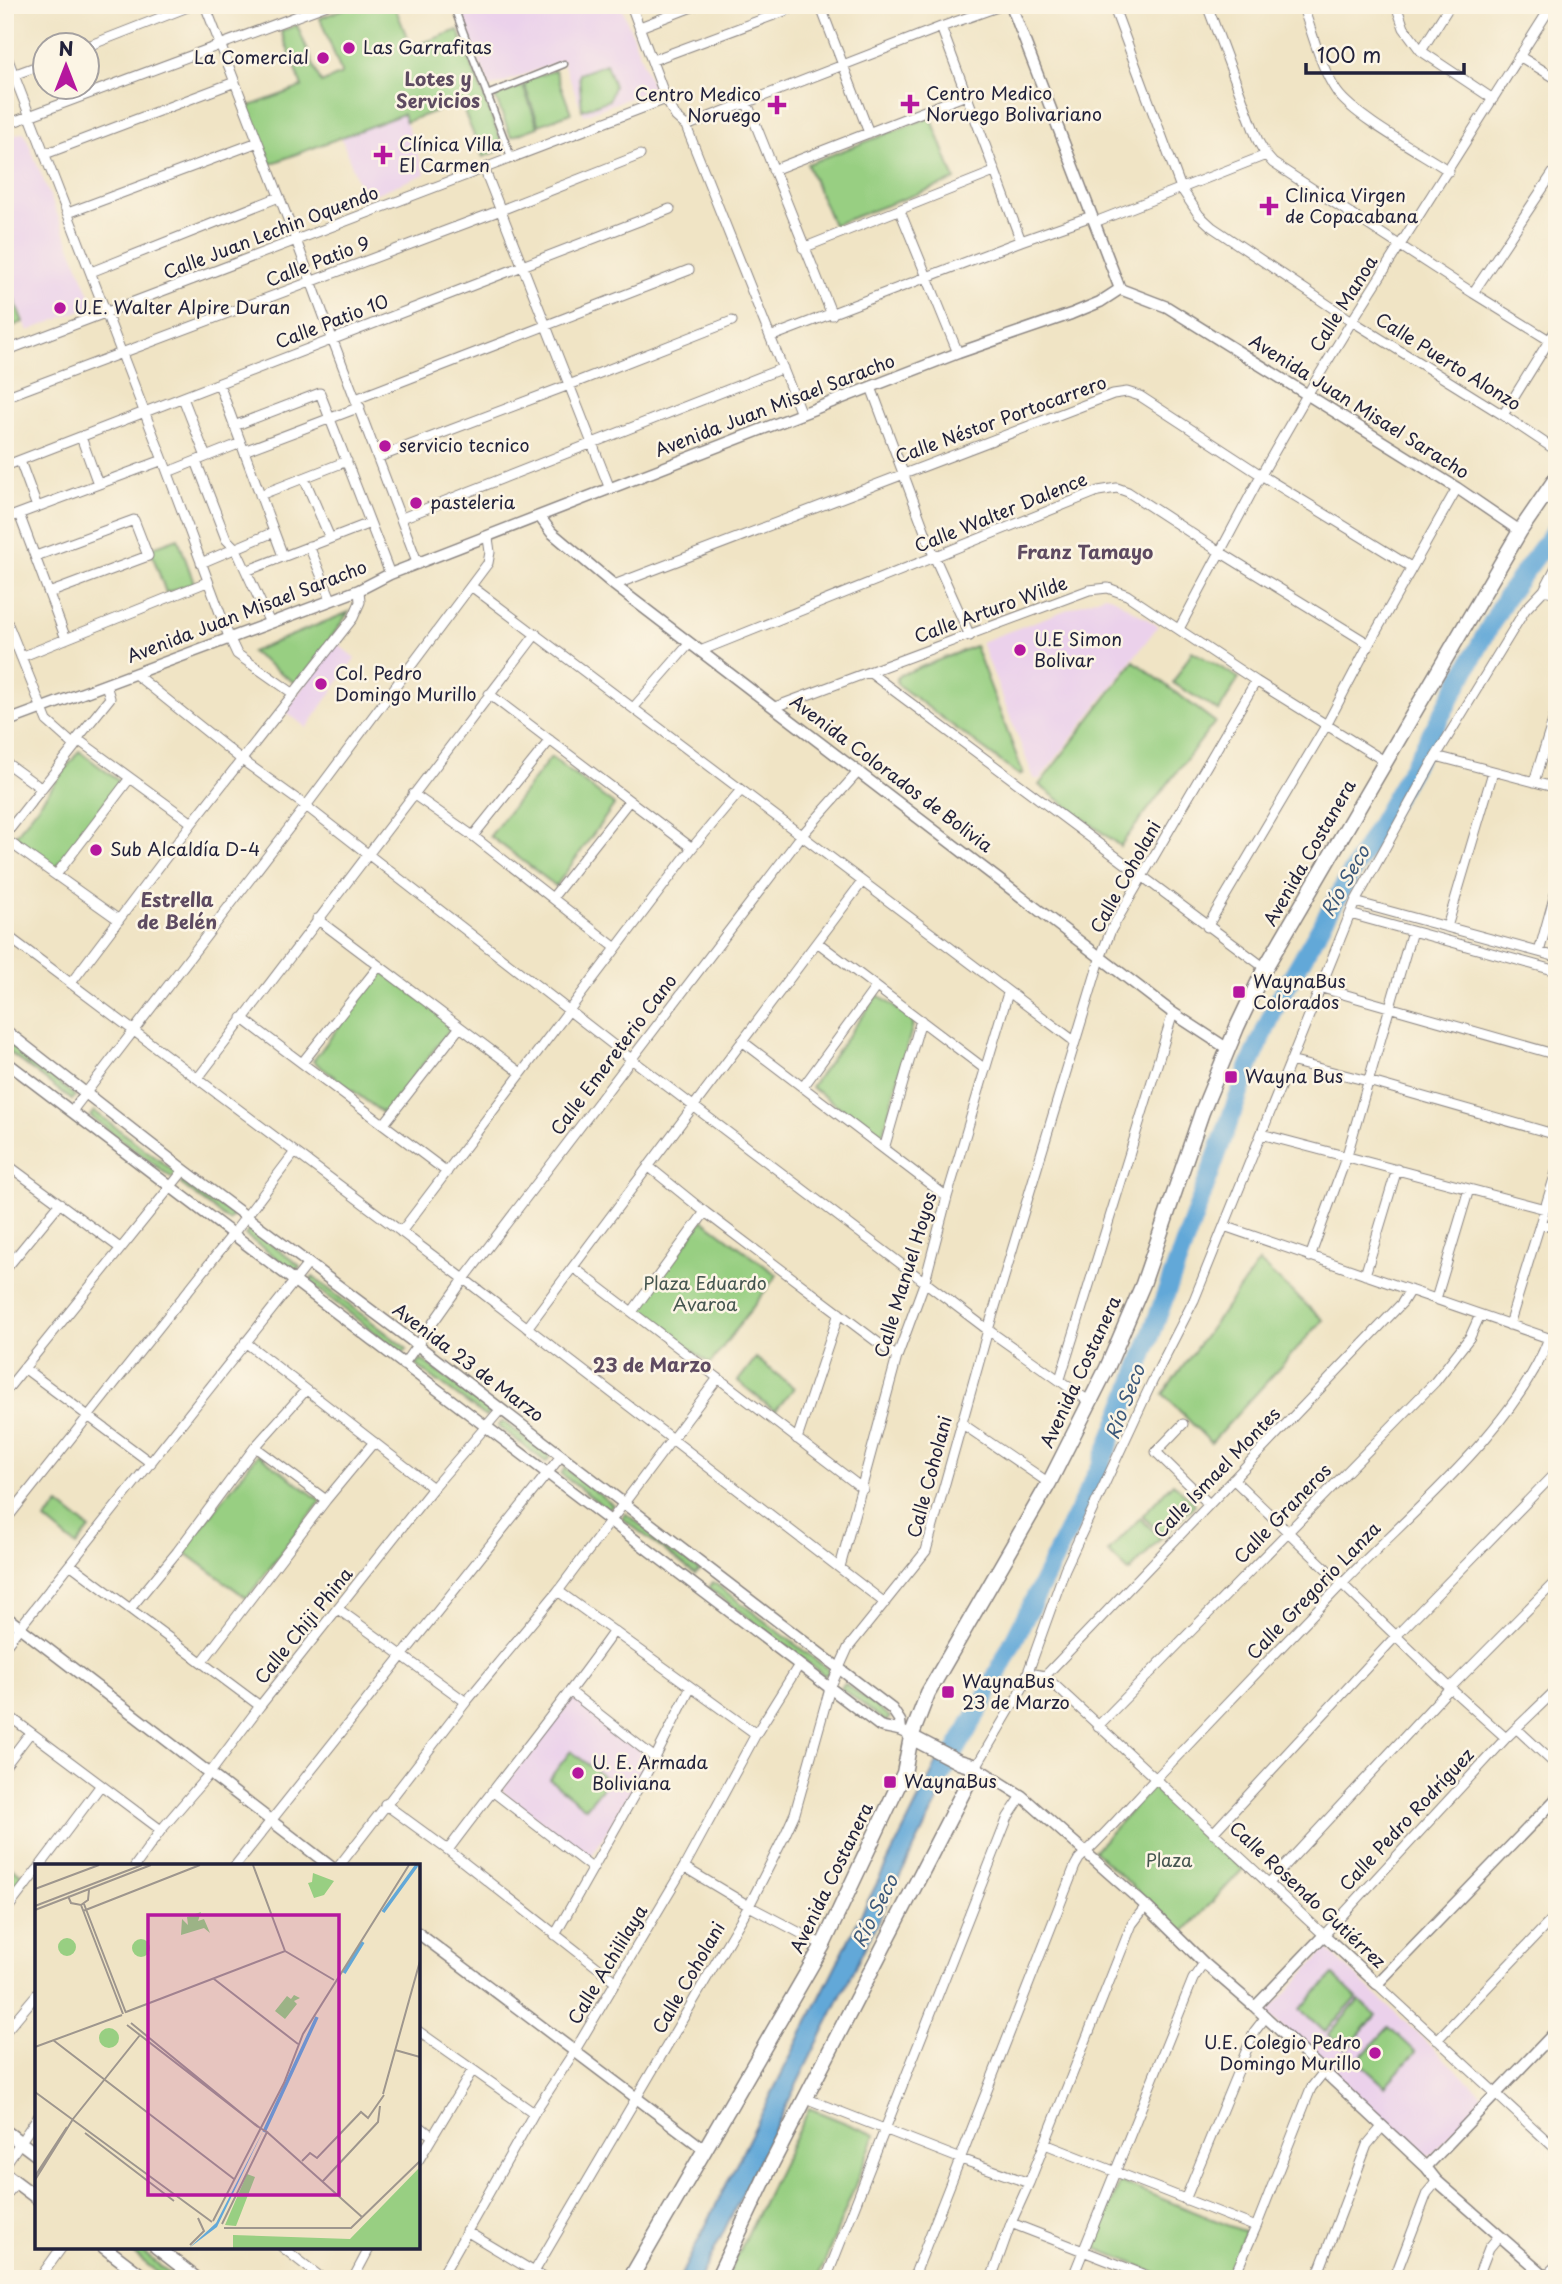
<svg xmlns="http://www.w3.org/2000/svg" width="1562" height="2284" font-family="'Playpen Sans',sans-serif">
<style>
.built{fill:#ebd1eb}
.green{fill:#98cf82;stroke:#5d785e;stroke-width:2}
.water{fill:#62a8d8;stroke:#42658a;stroke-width:2}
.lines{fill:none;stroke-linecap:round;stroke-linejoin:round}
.river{stroke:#62a8d8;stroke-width:19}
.pedestrian-casing{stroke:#898380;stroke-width:9}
.minor-casing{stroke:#898380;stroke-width:11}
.tertiary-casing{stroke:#898380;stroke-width:13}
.secondary-casing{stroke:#898380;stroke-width:15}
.primary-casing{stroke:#898380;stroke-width:17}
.pedestrian{stroke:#fff;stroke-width:6}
.minor{stroke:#fff;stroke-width:9}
.tertiary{stroke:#fff;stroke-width:10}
.secondary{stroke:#fff;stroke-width:12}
.primary{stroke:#fff;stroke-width:14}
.poi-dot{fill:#b5179e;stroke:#fcf5e5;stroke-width:2.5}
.labels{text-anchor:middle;stroke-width:5;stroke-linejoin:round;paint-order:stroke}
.poi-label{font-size:18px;fill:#22223b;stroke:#fcf5e5;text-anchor:start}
.street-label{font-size:18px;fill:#22223b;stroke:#fcf5e5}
.park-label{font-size:18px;fill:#455650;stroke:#fcf5e5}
.neighbourhood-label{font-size:19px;font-weight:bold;fill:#5e4b61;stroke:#fcf5e5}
.water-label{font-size:19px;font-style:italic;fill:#3c587a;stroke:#fcf5e5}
.inset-river{fill:none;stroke:#62a8d8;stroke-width:3.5}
.inset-road{fill:none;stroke:#9e968e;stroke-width:2}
.view{fill:#b5179e;fill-opacity:0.15;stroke:#b5179e;stroke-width:3.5}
.inset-edge{fill:none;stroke:#22223b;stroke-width:3.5}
</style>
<rect width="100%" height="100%" fill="#fcf5e5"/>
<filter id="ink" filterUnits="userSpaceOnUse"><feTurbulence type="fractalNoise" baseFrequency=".0143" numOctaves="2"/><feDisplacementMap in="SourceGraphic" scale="14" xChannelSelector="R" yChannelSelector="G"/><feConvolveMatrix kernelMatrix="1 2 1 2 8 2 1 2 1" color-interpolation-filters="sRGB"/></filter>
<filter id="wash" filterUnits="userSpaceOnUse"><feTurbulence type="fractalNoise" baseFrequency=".00686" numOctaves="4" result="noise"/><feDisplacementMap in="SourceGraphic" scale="28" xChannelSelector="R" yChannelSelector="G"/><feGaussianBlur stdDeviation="1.57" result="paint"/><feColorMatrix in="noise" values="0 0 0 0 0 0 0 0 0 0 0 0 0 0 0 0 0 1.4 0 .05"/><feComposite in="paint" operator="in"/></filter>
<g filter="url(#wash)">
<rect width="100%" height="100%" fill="#f0e4c5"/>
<path class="built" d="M458 5H621L653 89 584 115 562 60 490 88Z
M403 114 425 174 364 198 341 137Z
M24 132 94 305 28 331 5 271V138Z
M1105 595 1112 597 1158 626 1040 779H1034L981 642Z
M336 643 355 658 307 728 285 711Z
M576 1698 650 1759 590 1859 503 1792V1787L572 1699Z
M1327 1949 1482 2094V2099L1433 2154 1424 2156 1267 2013Z"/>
<path class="green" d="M354 5H398L395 7 411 47 458 30 504 149 483 157 460 102 406 122 403 114 270 164 247 107 302 87 281 31 297 25 321 83 342 74 320 18Z
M606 64 614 86 609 100 582 110 579 74Z
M555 70 571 113 539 125 523 81Z
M523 86 538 127 511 137 495 96Z
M931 117 955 180 833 225 807 164Z
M5 276 23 322 5 329Z
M178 538 194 583 166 593 150 548Z
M349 612 298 685 251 652Z
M975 646 1023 773 1019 775 898 685 896 679 900 675Z
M1192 651 1239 678 1219 711 1173 683Z
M1134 661 1215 722 1120 846 1039 785Z
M79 751 120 782 55 868 14 838Z
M551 757 614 805 556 886 490 836Z
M381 970 454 1024 384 1114 313 1061Z
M878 995 914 1021 882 1137 811 1087Z
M5 1041 75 1096 72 1100 5 1049Z
M94 1111 176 1173 172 1178 90 1116Z
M185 1179 233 1216 229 1221 181 1184Z
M703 1220 777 1275 710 1364 637 1308Z
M250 1229 300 1266 296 1272 245 1235Z
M1259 1262 1323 1320 1211 1443 1163 1394Z
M313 1277 407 1349 403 1354 309 1282Z
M756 1358 794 1388 775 1411 738 1381Z
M421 1359 491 1411 486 1417 416 1365Z
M502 1421 550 1457 546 1462 498 1426Z
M258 1454 321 1501 247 1598 183 1551Z
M565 1468 613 1505 608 1510 561 1474Z
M1173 1483 1195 1504 1164 1536 1142 1516Z
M59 1504 90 1529 76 1546 45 1520Z
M625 1513 699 1570 695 1574 622 1518Z
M1140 1518 1161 1538 1129 1572 1108 1552Z
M713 1582 829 1670 825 1676 709 1588Z
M844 1683 890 1717 886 1722 840 1687Z
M571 1751 608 1781 586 1808 549 1779Z
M1152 1787 1243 1869 1183 1933 1094 1851Z
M5 1862 27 1879 5 1907Z
M1333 1975 1357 1998 1325 2032 1300 2009Z
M1359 2000 1376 2015 1346 2050 1328 2035Z
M1389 2027 1416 2052 1385 2086 1357 2061Z
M809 2108 875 2135 818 2279H726Z
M1120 2182 1245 2232 1226 2279H1171L1093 2247Z
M125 2247H136L177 2279H166Z"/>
<path class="water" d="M939 1759 955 1766 700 2279H679Z"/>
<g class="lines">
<path class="river" d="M942 1775 982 1704 1100 1467 1130 1392 1249 1067 1278 1001 1425 745 1506 597 1557 528"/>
</g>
</g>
<g filter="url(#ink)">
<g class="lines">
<defs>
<path id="pedestrian" d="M453 5 511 157
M487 95 564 64"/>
<path id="minor" d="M205 5 296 240 332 338 418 564
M631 5 666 99 676 117 686 126 801 414
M820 5 869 133
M1113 5 1181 188 1199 215 1212 227 1352 321 1503 415 1557 451
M1207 5 1258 141 1266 155 1273 163 1473 293 1549 340
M1302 5C1313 33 1320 67 1337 92 1355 117 1420 152 1449 171
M1396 5 1404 28 1421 51 1493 99
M5 9 16 5
M640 27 697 5
M941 27 1021 241
M88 46 193 5
M1421 51 1450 5
M5 52 163 460 229 637 237 654 294 694
M1519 56 1557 79
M653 60 801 5
M5 78 46 63
M747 103 832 315
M5 125 327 5
M686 126 941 27 1003 5
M45 154 235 82
M484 168 610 489
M773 170 966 95
M900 211 958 353
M68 213 258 142
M1095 222 1266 155
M803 248 994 172
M91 272 279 197
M1473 293 1557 167
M770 337 1021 241 1092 216
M5 351 666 99
M219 384 283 556
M871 387 934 556 970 636
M5 397 501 210 640 155
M183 398 206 457
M356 399 689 270
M1503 415 1557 328
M234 426 320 393 390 574
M81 437 98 484
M244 451 360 407
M379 457 569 385 732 321
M20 461 37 507
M196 461 226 539 236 549 270 623
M5 466 670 209
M168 472 241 443
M304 478 330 538
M260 495 347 461
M19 514 66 639
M402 518 783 368
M5 519 163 460
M309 546 331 599
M36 556 134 520 148 556 49 593
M201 563 274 532
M246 571 370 523
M614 585 1113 394 1127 392 1140 396 1261 475 1411 567
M471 586 1074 1041
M1544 590 1557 593
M5 617 47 721 75 746
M1179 629 1261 475 1307 395 1352 321 1552 5
M700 651 1098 491 1117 488 1128 492 1220 552 1369 644
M21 657 207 582
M869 672 1265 968
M135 674 242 760 306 806 630 1058 988 1330 1090 1402
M489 694 692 848
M634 707 690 643
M775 707 1089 590 1108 588 1127 595 1256 681 1386 762
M77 739 192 823
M1436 756 1557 788
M5 762 42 789
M1534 782 1557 708
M413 794 473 836 616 948
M5 835 75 746 77 739 110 698 106 685
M473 836 550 740
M5 839 119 920
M56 875 130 778
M553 897 629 801
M1355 902 1557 957
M1350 914 1557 971
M317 919 521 1073
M1207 927 1327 724 1369 644 1457 488
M1447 927 1493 772
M5 934 464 1279 885 1603
M817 942 985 1069
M1539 952 1557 887
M71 983 192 823 353 618 360 602 359 590
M1322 988 1557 1055
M242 1018 447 1172
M742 1041 947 1197
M1290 1061 1368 1081 1557 1135
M302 1063 379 966
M198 1078 536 634
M803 1087 876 987
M72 1111 306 806 488 563 490 552 488 538
M384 1124 460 1027
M1261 1134 1545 1209
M884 1149 921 1020
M5 1163 120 1248
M648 1166 705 1212 897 1357
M1541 1224 1557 1228
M1224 1226 1557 1341
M401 1232 692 848 741 790
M1310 1257 1347 1155 1412 931
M573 1267 863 1489
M5 1270 60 1203
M1365 1275 1397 1169
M1436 1299 1469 1189
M632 1312 705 1212
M1509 1325 1557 1169
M527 1328 862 882
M245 1342 433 1488
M403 1365 464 1279 802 835 859 771
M24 1368 151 1463
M1060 1379 1173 1013
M5 1392 184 1170
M961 1423 1049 1483
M1183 1424 1156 1452 1209 1504
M797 1439 839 1313
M255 1447 326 1500
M1233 1479 1450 1688 1506 1738
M5 1521 233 1234 295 1152
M70 1564 260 1706
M840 1567 897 1357 925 1281 947 1197 1008 993
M558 1591 756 1734
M130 1609 177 1552 255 1447 306 1390
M338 1609 466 1702
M5 1646 308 1264
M202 1662 326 1500 374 1442
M1029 1673 1045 1676 1324 1935 1506 1738 1557 1689
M1045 1676 1402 1303 1410 1290
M571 1692 655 1758
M5 1713 161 1830
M1098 1726 1435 1382 1470 1337 1480 1315
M1517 1729 1557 1766
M5 1766 30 1733
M976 1767 1022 1689 1065 1569 1152 1382 1194 1300 1355 902 1436 756 1525 610 1544 590 1557 565
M492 1791 592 1868
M385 1804 448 1850 616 1982
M1213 1833 1396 1636 1557 1471
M448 1850C503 1776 561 1706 614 1631
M40 1866 101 1785
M135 1866 161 1830 210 1773 260 1706 433 1488 501 1409
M235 1866 561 1456
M339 1866 466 1702 558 1591 718 1378
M684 1867 749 1906 823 1945
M1268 1884 1450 1688 1557 1580
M5 1912 37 1870
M555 1935 655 1758 691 1687
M1377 1984 1557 2150
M418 2031 534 2113
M5 2032 37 1994
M1437 2040 1557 1914
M805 2098 961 2159 1029 2183
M418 2125 432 2136
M1045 2144 1256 2227
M418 2161 472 2071
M5 2165 37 2118
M5 2197 16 2182
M1185 2200 1254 2032 1265 2018
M1011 2223 1155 2279
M466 2231 546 2279
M282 2247 323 2279
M1237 2270 1257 2279
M1546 2275 1557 2265
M39 2279 62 2247
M353 2279 370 2247
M440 2279 534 2113 574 2052 684 1867 756 1734 799 1665
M530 2279 749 1906 785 1835 795 1813 830 1688 848 1648 926 1551 988 1330 1101 956 1111 930 1256 681
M826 2279 1008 1817 1022 1796
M913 2279 1075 1866 1079 1859C1109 1831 1135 1800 1163 1771 1222 1709 1280 1648 1339 1587 1407 1515 1514 1431 1549 1338
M991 2279 1011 2223 1029 2183 1132 1924 1146 1906
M1072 2279 1193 1979 1204 1963
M1233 2279 1256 2227 1311 2088 1323 2073
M1316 2279 1367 2145 1382 2127
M1394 2279 1427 2193 1437 2181
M1477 2279 1489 2248 1499 2236"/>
<path id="tertiary" d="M1011 5 1120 289
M1120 289 1167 307 1457 488 1520 531
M540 517 551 532 614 585 1173 1013 1228 1049
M5 722 359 590 390 574 958 353 1071 314 1100 302 1120 289
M5 1030 184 1170 416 1344 892 1709 900 1721 901 1730
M5 1061 880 1726C889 1729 899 1728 907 1734
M5 1616 330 1866
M976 1767 1022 1796 1146 1906 1204 1963 1255 2007 1426 2167 1437 2181 1549 2279
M418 1933 704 2149
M1255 2007 1324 1935 1377 1984 1557 1798
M1426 2167 1557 2030"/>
<path id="secondary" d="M5 2131 37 2155
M5 2174 37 2198
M104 2247 146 2279
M156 2247 197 2279"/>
<path id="primary" d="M630 2279 823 1945 904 1773 911 1737 928 1693 1049 1483 1107 1368 1143 1284 1202 1112 1237 1027 1265 968 1520 531 1557 477
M717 2279 772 2163 976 1767 959 1762 911 1737"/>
</defs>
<use href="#pedestrian" class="pedestrian-casing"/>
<use href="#minor" class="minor-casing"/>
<use href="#tertiary" class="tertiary-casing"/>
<use href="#secondary" class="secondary-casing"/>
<use href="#primary" class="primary-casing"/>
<use href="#pedestrian" class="pedestrian"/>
<use href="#minor" class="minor"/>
<use href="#tertiary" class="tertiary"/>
<use href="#secondary" class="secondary"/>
<use href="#primary" class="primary"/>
</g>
</g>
<g class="poi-dot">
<circle cx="349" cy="48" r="7"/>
<circle cx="323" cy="58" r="7"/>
<path d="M906.5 93.5h7v7h7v7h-7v7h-7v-7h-7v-7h7z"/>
<path d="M773.5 94.5h7v7h7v7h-7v7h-7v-7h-7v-7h7z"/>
<path d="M379.5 144.5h7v7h7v7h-7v7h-7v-7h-7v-7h7z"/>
<path d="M1265.5 195.5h7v7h7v7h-7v7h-7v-7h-7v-7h7z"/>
<circle cx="60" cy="308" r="7"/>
<circle cx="385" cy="446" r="7"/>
<circle cx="416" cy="503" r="7"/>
<circle cx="1020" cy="650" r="7"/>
<circle cx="321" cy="684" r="7"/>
<circle cx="96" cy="850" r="7"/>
<rect x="1232" y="985" width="14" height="14" rx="3.5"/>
<rect x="1224" y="1070" width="14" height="14" rx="3.5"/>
<rect x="941" y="1685" width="14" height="14" rx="3.5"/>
<circle cx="578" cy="1773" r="7"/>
<rect x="883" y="1775" width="14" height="14" rx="3.5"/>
<circle cx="1375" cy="2053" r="7"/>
</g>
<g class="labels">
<g class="poi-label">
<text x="363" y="54">Las Garrafitas</text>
<text x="309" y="64" text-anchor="end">La Comercial</text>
<text x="926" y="100">Centro Medico<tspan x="926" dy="21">Noruego Bolivariano</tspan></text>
<text x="761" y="101" text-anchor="end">Centro Medico<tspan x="761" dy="21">Noruego</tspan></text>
<text x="399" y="151">Clínica Villa<tspan x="399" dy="21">El Carmen</tspan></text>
<text x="1285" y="202">Clinica Virgen<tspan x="1285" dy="21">de Copacabana</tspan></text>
<text x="74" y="314">U.E. Walter Alpire Duran</text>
<text x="399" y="452">servicio tecnico</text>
<text x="430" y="509">pasteleria</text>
<text x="1034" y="646">U.E Simon<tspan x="1034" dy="21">Bolivar</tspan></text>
<text x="335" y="680">Col. Pedro<tspan x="335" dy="21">Domingo Murillo</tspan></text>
<text x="110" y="856">Sub Alcaldía D-4</text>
<text x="1253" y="988">WaynaBus<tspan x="1253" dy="21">Colorados</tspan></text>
<text x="1245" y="1083">Wayna Bus</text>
<text x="962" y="1688">WaynaBus<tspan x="962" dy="21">23 de Marzo</tspan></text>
<text x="592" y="1769">U. E. Armada<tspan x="592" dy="21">Boliviana</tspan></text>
<text x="904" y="1788">WaynaBus</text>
<text x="1361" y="2049" text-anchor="end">U.E. Colegio Pedro<tspan x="1361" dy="21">Domingo Murillo</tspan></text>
</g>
<g class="street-label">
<text transform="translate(271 233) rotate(-21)" y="6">Calle Juan Lechin Oquendo</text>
<text transform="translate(318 262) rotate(-21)" y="6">Calle Patio 9</text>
<text transform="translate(1344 304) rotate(-58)" y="6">Calle Manoa</text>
<text transform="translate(332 322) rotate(-21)" y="6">Calle Patio 10</text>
<text transform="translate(1448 362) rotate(32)" y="6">Calle Puerto Alonzo</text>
<text transform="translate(775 406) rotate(-21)" y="6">Avenida Juan Misael Saracho</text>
<text transform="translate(1359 407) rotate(32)" y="6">Avenida Juan Misael Saracho</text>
<text transform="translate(1001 420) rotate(-20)" y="6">Calle Néstor Portocarrero</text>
<text transform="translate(1001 513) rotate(-22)" y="6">Calle Walter Dalence</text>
<text transform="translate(991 610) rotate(-20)" y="6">Calle Arturo Wilde</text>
<text transform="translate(247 612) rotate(-21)" y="6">Avenida Juan Misael Saracho</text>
<text transform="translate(891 774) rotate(37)" y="6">Avenida Colorados de Bolivia</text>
<text transform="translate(1310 853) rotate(-60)" y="6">Avenida Costanera</text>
<text transform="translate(1126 877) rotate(-61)" y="6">Calle Coholani</text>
<text transform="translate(614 1055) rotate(-53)" y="6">Calle Emereterio Cano</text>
<text transform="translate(906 1275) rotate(-73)" y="6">Calle Manuel Hoyos</text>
<text transform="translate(468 1363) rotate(37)" y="6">Avenida 23 de Marzo</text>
<text transform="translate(1081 1372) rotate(-65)" y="6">Avenida Costanera</text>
<text transform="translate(1217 1473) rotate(-46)" y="6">Calle Ismael Montes</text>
<text transform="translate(930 1477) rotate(-75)" y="6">Calle Coholani</text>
<text transform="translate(1283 1514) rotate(-46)" y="6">Calle Graneros</text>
<text transform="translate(1314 1591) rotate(-46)" y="6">Calle Gregorio Lanza</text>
<text transform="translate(304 1626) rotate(-51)" y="6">Calle Chiji Phina</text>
<text transform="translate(1407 1820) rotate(-47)" y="6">Calle Pedro Rodríguez</text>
<text transform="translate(832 1878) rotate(-64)" y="6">Avenida Costanera</text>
<text transform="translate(1307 1895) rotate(43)" y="6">Calle Rosendo Gutiérrez</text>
<text transform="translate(608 1965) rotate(-59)" y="6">Calle Achililaya</text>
<text transform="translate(689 1978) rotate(-60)" y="6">Calle Coholani</text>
</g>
<g class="park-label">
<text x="705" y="1290">Plaza Eduardo<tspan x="705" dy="21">Avaroa</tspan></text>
<text x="1169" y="1867">Plaza</text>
</g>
<g class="neighbourhood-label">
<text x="438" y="86">Lotes y<tspan x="438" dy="22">Servicios</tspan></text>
<text x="1085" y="559">Franz Tamayo</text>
<text x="177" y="907">Estrella<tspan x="177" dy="22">de Belén</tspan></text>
<text x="652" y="1372">23 de Marzo</text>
</g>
<g class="water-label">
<text transform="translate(1345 881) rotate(-60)" y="7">Río Seco</text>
<text transform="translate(1125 1402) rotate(-69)" y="7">Río Seco</text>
<text transform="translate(875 1911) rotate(-63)" y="7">Río Seco</text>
</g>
</g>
<g transform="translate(35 1864)">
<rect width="385" height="385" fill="#f0e4c5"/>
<path d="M278 9 299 17 289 31 279 34 273 19 277 18ZM166 48 163 57 169 55 175 69 169 64 146 71 147 55 153 61 152 53ZM23 83a9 9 0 1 1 18 0a9 9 0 1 1-18 0ZM97 84a9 9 0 1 1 18 0a9 9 0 1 1-18 0ZM259 131 265 134 259 137 262 140 250 155 240 147 252 132 256 135ZM64 174a10 10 0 1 1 20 0a10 10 0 1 1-20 0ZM385 303V384H198V371L315 375ZM212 310 220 313 201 362 190 361Z" fill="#98cf82"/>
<path d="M228 267 182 363 154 384 181 359Z" fill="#62a8d8"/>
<path class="inset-river" d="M348 48 382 1M309 109 328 78M229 268 282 153"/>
<path class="inset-road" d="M218 1 250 87M0 25 64 1M33 32 36 39 46 41 53 36 54 26M49 40 91 149M46 41 88 150M0 42 107 1M0 46 116 1M48 47 165 1M179 115 263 180M91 148 250 87 299 116M96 159 223 263M92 161 225 264M18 176 199 315M0 183 87 151M360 186 385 193M0 228 177 358M348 230 385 97M232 268 327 353M50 269 139 337M267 297 275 289 282 294 326 248 333 254 349 231M0 312 32 263M0 316 38 255 105 171M288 317 343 258 345 242M178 357 249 219 268 170 374 1M187 360 232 268 225 264M189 364H316L385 297M155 381 169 367 163 354"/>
<path class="view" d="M113 51H304V331H113Z"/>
<rect width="385" height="385" class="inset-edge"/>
</g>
<rect width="1562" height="2284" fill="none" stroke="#fcf5e5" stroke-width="28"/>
<g transform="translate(66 66)"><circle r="33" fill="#fcf5e5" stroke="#a5a1a1" stroke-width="2"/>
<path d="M0-5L12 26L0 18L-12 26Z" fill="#b5179e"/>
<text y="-10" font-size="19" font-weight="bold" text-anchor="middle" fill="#22223b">N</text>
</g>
<path d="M1306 63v10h158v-10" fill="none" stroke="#22223b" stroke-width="3.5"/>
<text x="1317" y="63" font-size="21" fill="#22223b" stroke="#fcf5e5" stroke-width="5" paint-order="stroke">100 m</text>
</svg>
